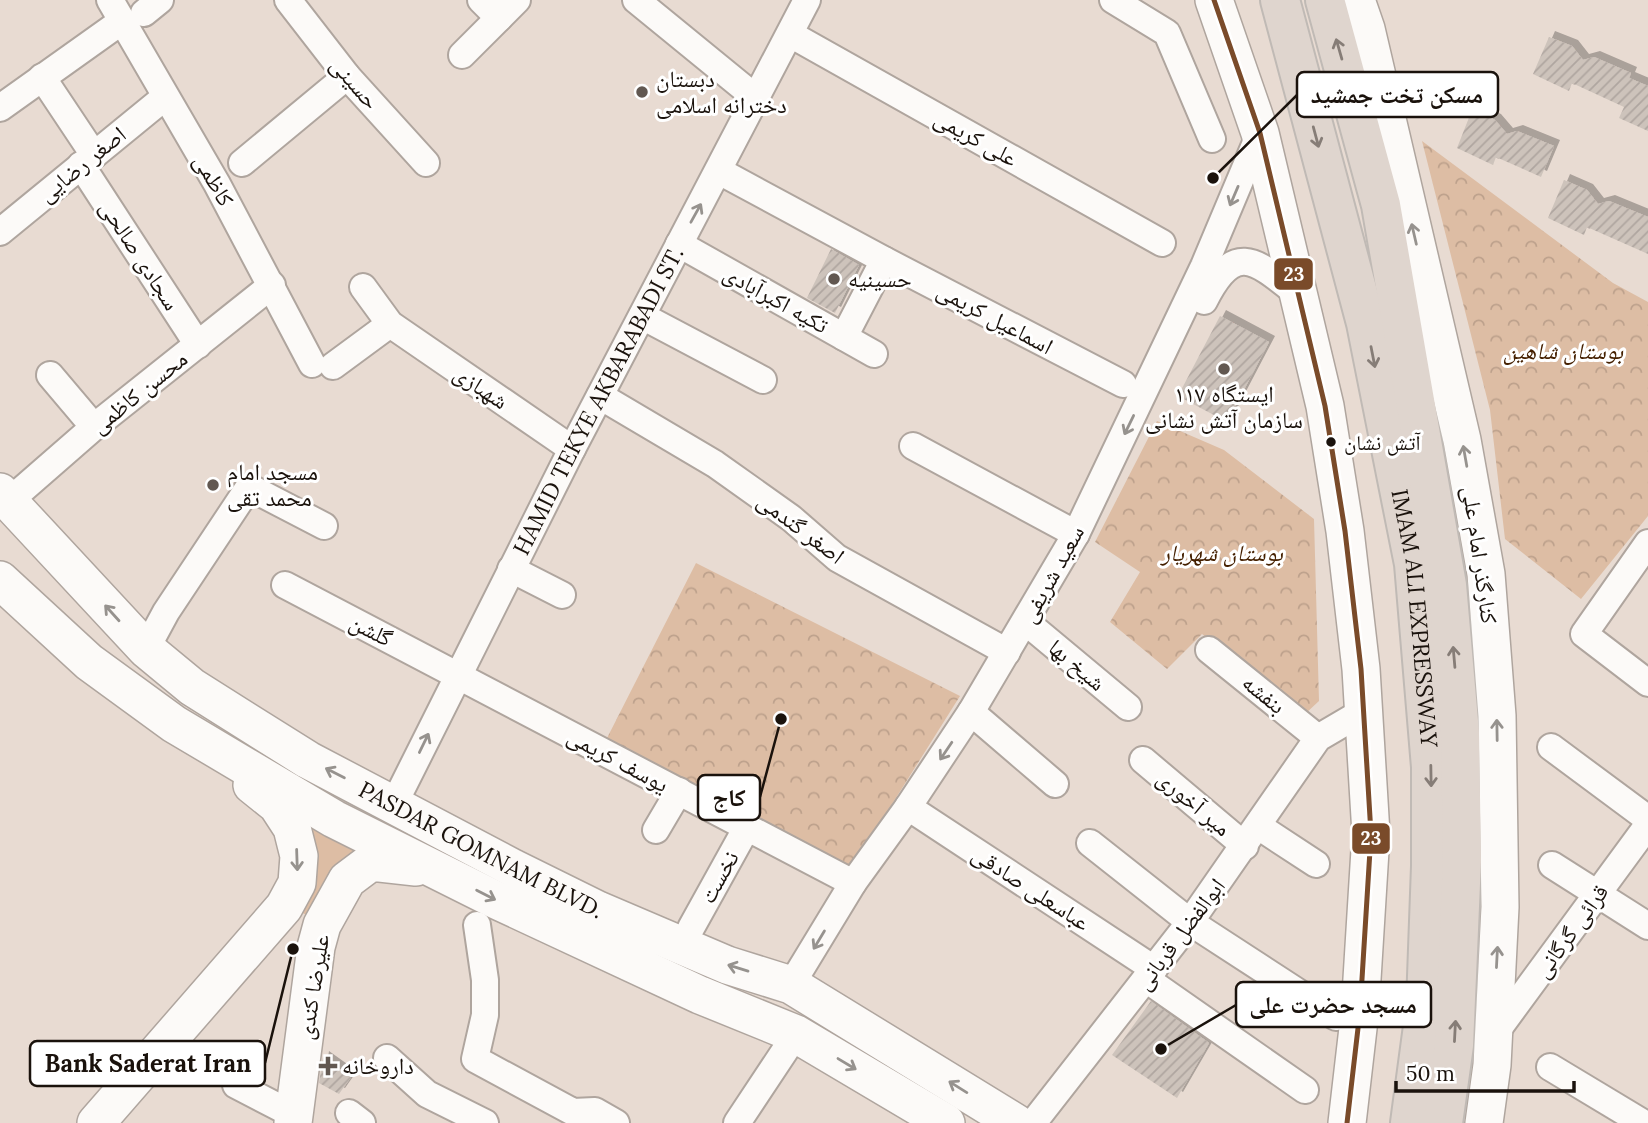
<svg xmlns="http://www.w3.org/2000/svg" width="1648" height="1123" font-family="Lora,'Noto Naskh Arabic',serif">
<style>
.green{fill:#ddbda4}
.park{fill:url(#park-crowns)}
.building{fill:url(#building-hatch);filter:url(#shadow)}
.lines{fill:none;stroke-linecap:round;stroke-linejoin:round}
.street-casing{stroke:#afa59e;stroke-width:30}
.secondary-casing{stroke:#afa59e;stroke-width:40}
.highway-casing{stroke:#c0bab5;stroke-width:42}
.street{stroke:#fcfaf8;stroke-width:26}
.secondary{stroke:#fcfaf8;stroke-width:37}
.highway{stroke:#dfd5ce;stroke-width:38}
.bus-1-casing{stroke:#fff;stroke-width:10}
.bus-1{stroke:#7a4b2a;stroke-width:5}
.oneway{stroke:#867d77}
.oneway2{stroke:#96928e}
.poi-dot{fill:#625851;stroke:#fff;stroke-width:2.5}
.bus-dot{fill:#1a120c;stroke:#fff;stroke-width:2.5}
.labels{text-anchor:middle;stroke-width:6;stroke-linejoin:round;paint-order:stroke}
.bus-label{font-size:21px;fill:#1a120c;stroke:#fff;text-anchor:start}
.poi-label{font-size:23px;fill:#1a120c;stroke:#fff;text-anchor:start}
.street-label{font-size:23px;fill:#1a120c;stroke:#fff}
.park-label{font-size:23px;font-style:italic;fill:#452000;stroke:#fff}
.leader{fill:none;stroke:#1a120c;stroke-width:2.5}
.callout-dot{fill:#1a120c;stroke:#fff;stroke-width:2.5}
.callout{fill:#fff;stroke:#1a120c;stroke-width:2.5}
.callout-label{font-size:24px;text-anchor:middle;font-weight:bold;fill:#1a120c}
.line-badge{stroke:#fff;stroke-width:2.5}
.badge-label{font-size:19px;text-anchor:middle;font-weight:bold;fill:#fff}
</style>
<defs>
<pattern id="park-crowns" width="20" height="18" patternUnits="userSpaceOnUse" patternTransform="scale(1.75)"><rect width="20" height="18" fill="#ddbda4"/><path d="M2 6a3 3 0 1 1 6 0M12 15a3 3 0 1 1 6 0" fill="none" stroke="#bda18c"/></pattern>
<pattern id="building-hatch" width="6" height="6" patternUnits="userSpaceOnUse" patternTransform="scale(1.75)"><rect width="6" height="6" fill="#cdc3bb"/><path d="M-1 1l2-2M0 6l6-6M5 7l2-2" fill="none" stroke="#afa6a0"/></pattern>
<filter id="shadow"><feDropShadow dx="6" dy="-6" stdDeviation="0" flood-color="#0004"/></filter>
</defs>
<rect width="100%" height="100%" fill="#e8dbd2"/>
<path class="green" d="M299 813 380 849 313 918 294 909Z"/>
<path class="park" d="M1422 141 1613 283 1648 302V516L1581 599 1505 539 1490 410Z
M1157 421 1224 450 1314 519 1319 701 1304 715 1202 634 1167 669 1110 622 1140 572 1095 542Z
M696 563 960 696 850 871 605 742Z"/>
<path class="building" d="M1549 37 1572 46 1583 60 1594 57 1631 73 1629 78 1648 86V131L1619 118 1624 107 1572 83 1569 91 1533 74Z
M1472 110 1495 120 1507 134 1517 131 1554 146 1541 177 1496 157 1493 165 1457 148Z
M1564 180 1587 190 1598 204 1609 201 1648 217V254L1587 227 1584 235 1548 218Z
M831 249 859 265 835 313 807 298Z
M1220 316 1269 342 1227 422 1178 396Z
M1151 1001 1209 1043 1177 1098 1112 1055Z
M323 1057 351 1077 339 1094 319 1083Z"/>
<g class="lines">
<defs>
<g id="street">
<path d="M110 0 217 184 312 364"/>
<path d="M288 0 347 76 426 163"/>
<path d="M481 0 499 18"/>
<path d="M636 0 756 98"/>
<path d="M1113 0 1167 33 1212 139"/>
<path d="M144 13 160 0"/>
<path d="M790 34 1162 243"/>
<path d="M462 55 517 0"/>
<path d="M42 77 94 155"/>
<path d="M0 108 122 21"/>
<path d="M242 163 347 76"/>
<path d="M81 165 198 345"/>
<path d="M719 171 884 260 1123 384"/>
<path d="M0 232 165 97"/>
<path d="M679 244 874 354"/>
<path d="M363 287 390 324 572 449"/>
<path d="M1204 301C1235 240 1255 260 1299 295"/>
<path d="M642 316 763 380"/>
<path d="M844 337 884 260"/>
<path d="M333 366 390 324"/>
<path d="M50 375 94 427"/>
<path d="M600 396 715 464 791 518 837 558 1007 652"/>
<path d="M913 446 1076 534"/>
<path d="M8 502 94 427 272 285"/>
<path d="M1648 543 1584 634 1648 683"/>
<path d="M511 569 562 595"/>
<path d="M285 585 853 883"/>
<path d="M1026 622 1128 707"/>
<path d="M146 649 166 612 249 487 324 526"/>
<path d="M1209 650 1318 738"/>
<path d="M971 712 1055 784"/>
<path d="M1551 747 1648 819"/>
<path d="M1143 760 1245 846"/>
<path id="s1" d="M394 804 572 449 807 0"/>
<path d="M908 807 1154 969"/>
<path d="M1258 826 1316 864"/>
<path d="M656 830 679 791"/>
<path d="M1090 843 1190 922 1336 1017"/>
<path d="M1552 865 1648 926"/>
<path d="M477 925 485 980V1015L475 1059 573 1112 595 1111 616 1123"/>
<path d="M691 928 747 827"/>
<path d="M1146 979 1305 1090"/>
<path d="M791 985 853 883 908 807 971 712 1076 534 1204 266 1260 133"/>
<path d="M1493 1036 1648 825"/>
<path d="M387 1058 427 1094 485 1123"/>
<path d="M1550 1067 1643 1123"/>
<path d="M236 1085 294 1115"/>
<path d="M349 1113 362 1123"/>
<path d="M737 1123 796 1034"/>
<path d="M1033 1123 1190 922 1318 738 1364 711"/>
</g>
<g id="secondary">
<path d="M1214 0 1260 133 1325 406 1345 531 1361 669 1371 834 1360 1011 1347 1123"/>
<path d="M1356 0 1366 29 1462 440 1486 574 1497 716 1500 907 1492 1065 1484 1123"/>
<path id="s2" d="M0 492 146 649 192 687 308 760 513 868 598 910 727 965 791 985 1016 1123"/>
<path d="M0 580 89 662 174 724 334 819 494 899 700 995 796 1034 946 1123"/>
<path d="M96 1123 284 907 297 883 299 856 292 828 277 805 252 785"/>
<path d="M293 1123 316 947 322 925 347 880 371 862 416 867"/>
</g>
<g id="highway">
<path id="s3" d="M1280 0 1366 323 1414 564 1431 767V866L1426 1004 1410 1123"/>
<path d="M1325 0 1381 205 1447 585 1460 733 1462 860 1454 1045 1443 1123"/>
</g>
</defs>
<use href="#street" class="street-casing"/>
<use href="#secondary" class="secondary-casing"/>
<use href="#highway" class="highway-casing"/>
<use href="#street" class="street"/>
<use href="#secondary" class="secondary"/>
<use href="#highway" class="highway"/>
<defs>
<path id="bus-1" d="M1214 0 1260 133 1325 406 1345 531 1361 669 1371 834 1360 1011 1347 1123"/>
</defs>
<use href="#bus-1" class="bus-1-casing"/>
<use href="#bus-1" class="bus-1"/>
</g>
<defs><path id="oneway-shaft" d="M-6 0H5M1.5-3L5.5 0L1.5 3" fill="none" stroke-width="1.6" stroke-linecap="round" stroke-linejoin="round" transform="scale(1.75)"/></defs>
<g class="oneway">
<use href="#oneway-shaft" transform="translate(1339 49) rotate(-106)"/>
<use href="#oneway-shaft" transform="translate(1316 137) rotate(75)"/>
<use href="#oneway-shaft" transform="translate(1373 357) rotate(79)"/>
<use href="#oneway-shaft" transform="translate(1454 657) rotate(-95)"/>
<use href="#oneway-shaft" transform="translate(1431 776) rotate(89)"/>
<use href="#oneway-shaft" transform="translate(1455 1031) rotate(-87)"/>
</g>
<g class="oneway2">
<use href="#oneway-shaft" transform="translate(1234 196) rotate(113)"/>
<use href="#oneway-shaft" transform="translate(696 213) rotate(-61)"/>
<use href="#oneway-shaft" transform="translate(1414 234) rotate(-103)"/>
<use href="#oneway-shaft" transform="translate(1129 425) rotate(116)"/>
<use href="#oneway-shaft" transform="translate(1465 456) rotate(-100)"/>
<use href="#oneway-shaft" transform="translate(112 613) rotate(-132)"/>
<use href="#oneway-shaft" transform="translate(1497 730) rotate(-91)"/>
<use href="#oneway-shaft" transform="translate(424 743) rotate(-64)"/>
<use href="#oneway-shaft" transform="translate(946 751) rotate(124)"/>
<use href="#oneway-shaft" transform="translate(335 773) rotate(-153)"/>
<use href="#oneway-shaft" transform="translate(297 860) rotate(88)"/>
<use href="#oneway-shaft" transform="translate(486 895) rotate(27)"/>
<use href="#oneway-shaft" transform="translate(819 940) rotate(121)"/>
<use href="#oneway-shaft" transform="translate(1497 957) rotate(-87)"/>
<use href="#oneway-shaft" transform="translate(738 968) rotate(-163)"/>
<use href="#oneway-shaft" transform="translate(847 1064) rotate(31)"/>
<use href="#oneway-shaft" transform="translate(958 1087) rotate(-148)"/>
</g>
<g class="poi-dot">
<circle cx="642" cy="92" r="7"/>
<circle cx="834" cy="279" r="7"/>
<circle cx="1224" cy="369" r="7"/>
<circle cx="213" cy="485" r="7"/>
<path d="M324.5 1055.5h7v7h7v7h-7v7h-7v-7h-7v-7h7z"/>
</g>
<circle class="bus-dot" cx="1331" cy="442" r="6"/>
<g class="labels">
<g class="bus-label">
<text x="1344" y="450">آتش نشان</text>
</g>
<g class="poi-label">
<text x="656" y="87">دبستان<tspan x="656" dy="26">دخترانه اسلامی</tspan></text>
<text x="848" y="287">حسینیه</text>
<text x="1224" y="402" text-anchor="middle">ایستگاه ۱۱۷<tspan x="1224" dy="26">سازمان آتش نشانی</tspan></text>
<text x="227" y="480">مسجد امام<tspan x="227" dy="26">محمد تقی</tspan></text>
<text x="342" y="1074">داروخانه</text>
</g>
<g class="street-label">
<text transform="translate(355 83) rotate(49)" y="8">حسینی</text>
<text transform="translate(976 138) rotate(29)" y="8">علی کریمی</text>
<text transform="translate(82 164) rotate(-39)" y="8">اصغر رضایی</text>
<text transform="translate(214 180) rotate(60)" y="8">کاظمی</text>
<text transform="translate(140 255) rotate(57)" y="8">سجادی صالحی</text>
<text transform="translate(776 299) rotate(29)" y="8">تکیه اکبرآبادی</text>
<text transform="translate(995 318) rotate(28)" y="8">اسماعیل کریمی</text>
<text transform="translate(481 387) rotate(34)" y="8">شهبازی</text>
<text transform="translate(139 392) rotate(-39)" y="8">محسن کاظمی</text>
<text dy="8" stroke="none"><textPath href="#s1" startOffset="452">HAMID TEKYE AKBARABADI ST.</textPath></text>
<text transform="translate(801 528) rotate(37)" y="8">اصغر گندمی</text>
<text transform="translate(1480 555) rotate(82)" y="8">کنارگذر امام علی</text>
<text transform="translate(1052 574) rotate(-61)" y="8">سعید شریفی</text>
<text dy="8" stroke="none"><textPath href="#s3" startOffset="634">IMAM ALI EXPRESSWAY</textPath></text>
<text transform="translate(371 630) rotate(27)" y="8">گلشن</text>
<text transform="translate(1077 665) rotate(40)" y="8">شیخ بها</text>
<text transform="translate(1264 694) rotate(39)" y="8">بنفشه</text>
<text transform="translate(618 760) rotate(28)" y="8">یوسف کریمی</text>
<text transform="translate(1194 803) rotate(40)" y="8">میر آخوری</text>
<text dy="8" stroke="none"><textPath href="#s2" startOffset="606">PASDAR GOMNAM BLVD.</textPath></text>
<text transform="translate(719 877) rotate(-61)" y="8">نخست</text>
<text transform="translate(1031 888) rotate(33)" y="8">عباسعلی صادقی</text>
<text transform="translate(1571 931) rotate(-54)" y="8">قرائی گرگانی</text>
<text transform="translate(1180 934) rotate(-53)" y="8">ابوالفضل قربانی</text>
<text transform="translate(313 987) rotate(-81)" y="8">علیرضا کندی</text>
</g>
<g class="park-label">
<text x="1563" y="359">بوستان شاهین</text>
<text x="1222" y="561">بوستان شهریار</text>
</g>
</g>
<path class="leader" d="M1213 178L1297 95M781 719L760 797M1161 1049L1236 1005M293 949L265 1063"/>
<g class="callout-dot">
<circle cx="1213" cy="178" r="7"/>
<circle cx="781" cy="719" r="7"/>
<circle cx="1161" cy="1049" r="7"/>
<circle cx="293" cy="949" r="7"/>
</g>
<g class="callout">
<rect x="1297" y="72" width="201" height="45" rx="7"/>
<rect x="698" y="775" width="62" height="45" rx="7"/>
<rect x="1236" y="982" width="195" height="45" rx="7"/>
<rect x="30" y="1041" width="235" height="45" rx="7"/>
</g>
<g class="callout-label">
<text x="1397" y="103">مسکن تخت جمشید</text>
<text x="729" y="806">کاج</text>
<text x="1333" y="1013">مسجد حضرت علی</text>
<text x="148" y="1072">Bank Saderat Iran</text>
</g>
<g class="line-badge">
<rect x="1273" y="257" width="41" height="34" rx="7" fill="#7a4b2a"/>
<rect x="1351" y="822" width="40" height="33" rx="7" fill="#7a4b2a"/>
</g>
<g class="badge-label">
<text x="1294" y="281">23</text>
<text x="1371" y="845">23</text>
</g>
<path d="M1396 1081v10h178v-10" fill="none" stroke="#1a120c" stroke-width="3.5"/>
<text x="1406" y="1081" font-size="21" fill="#1a120c" stroke="#ffffff" stroke-width="5" paint-order="stroke">50 m</text>
</svg>
